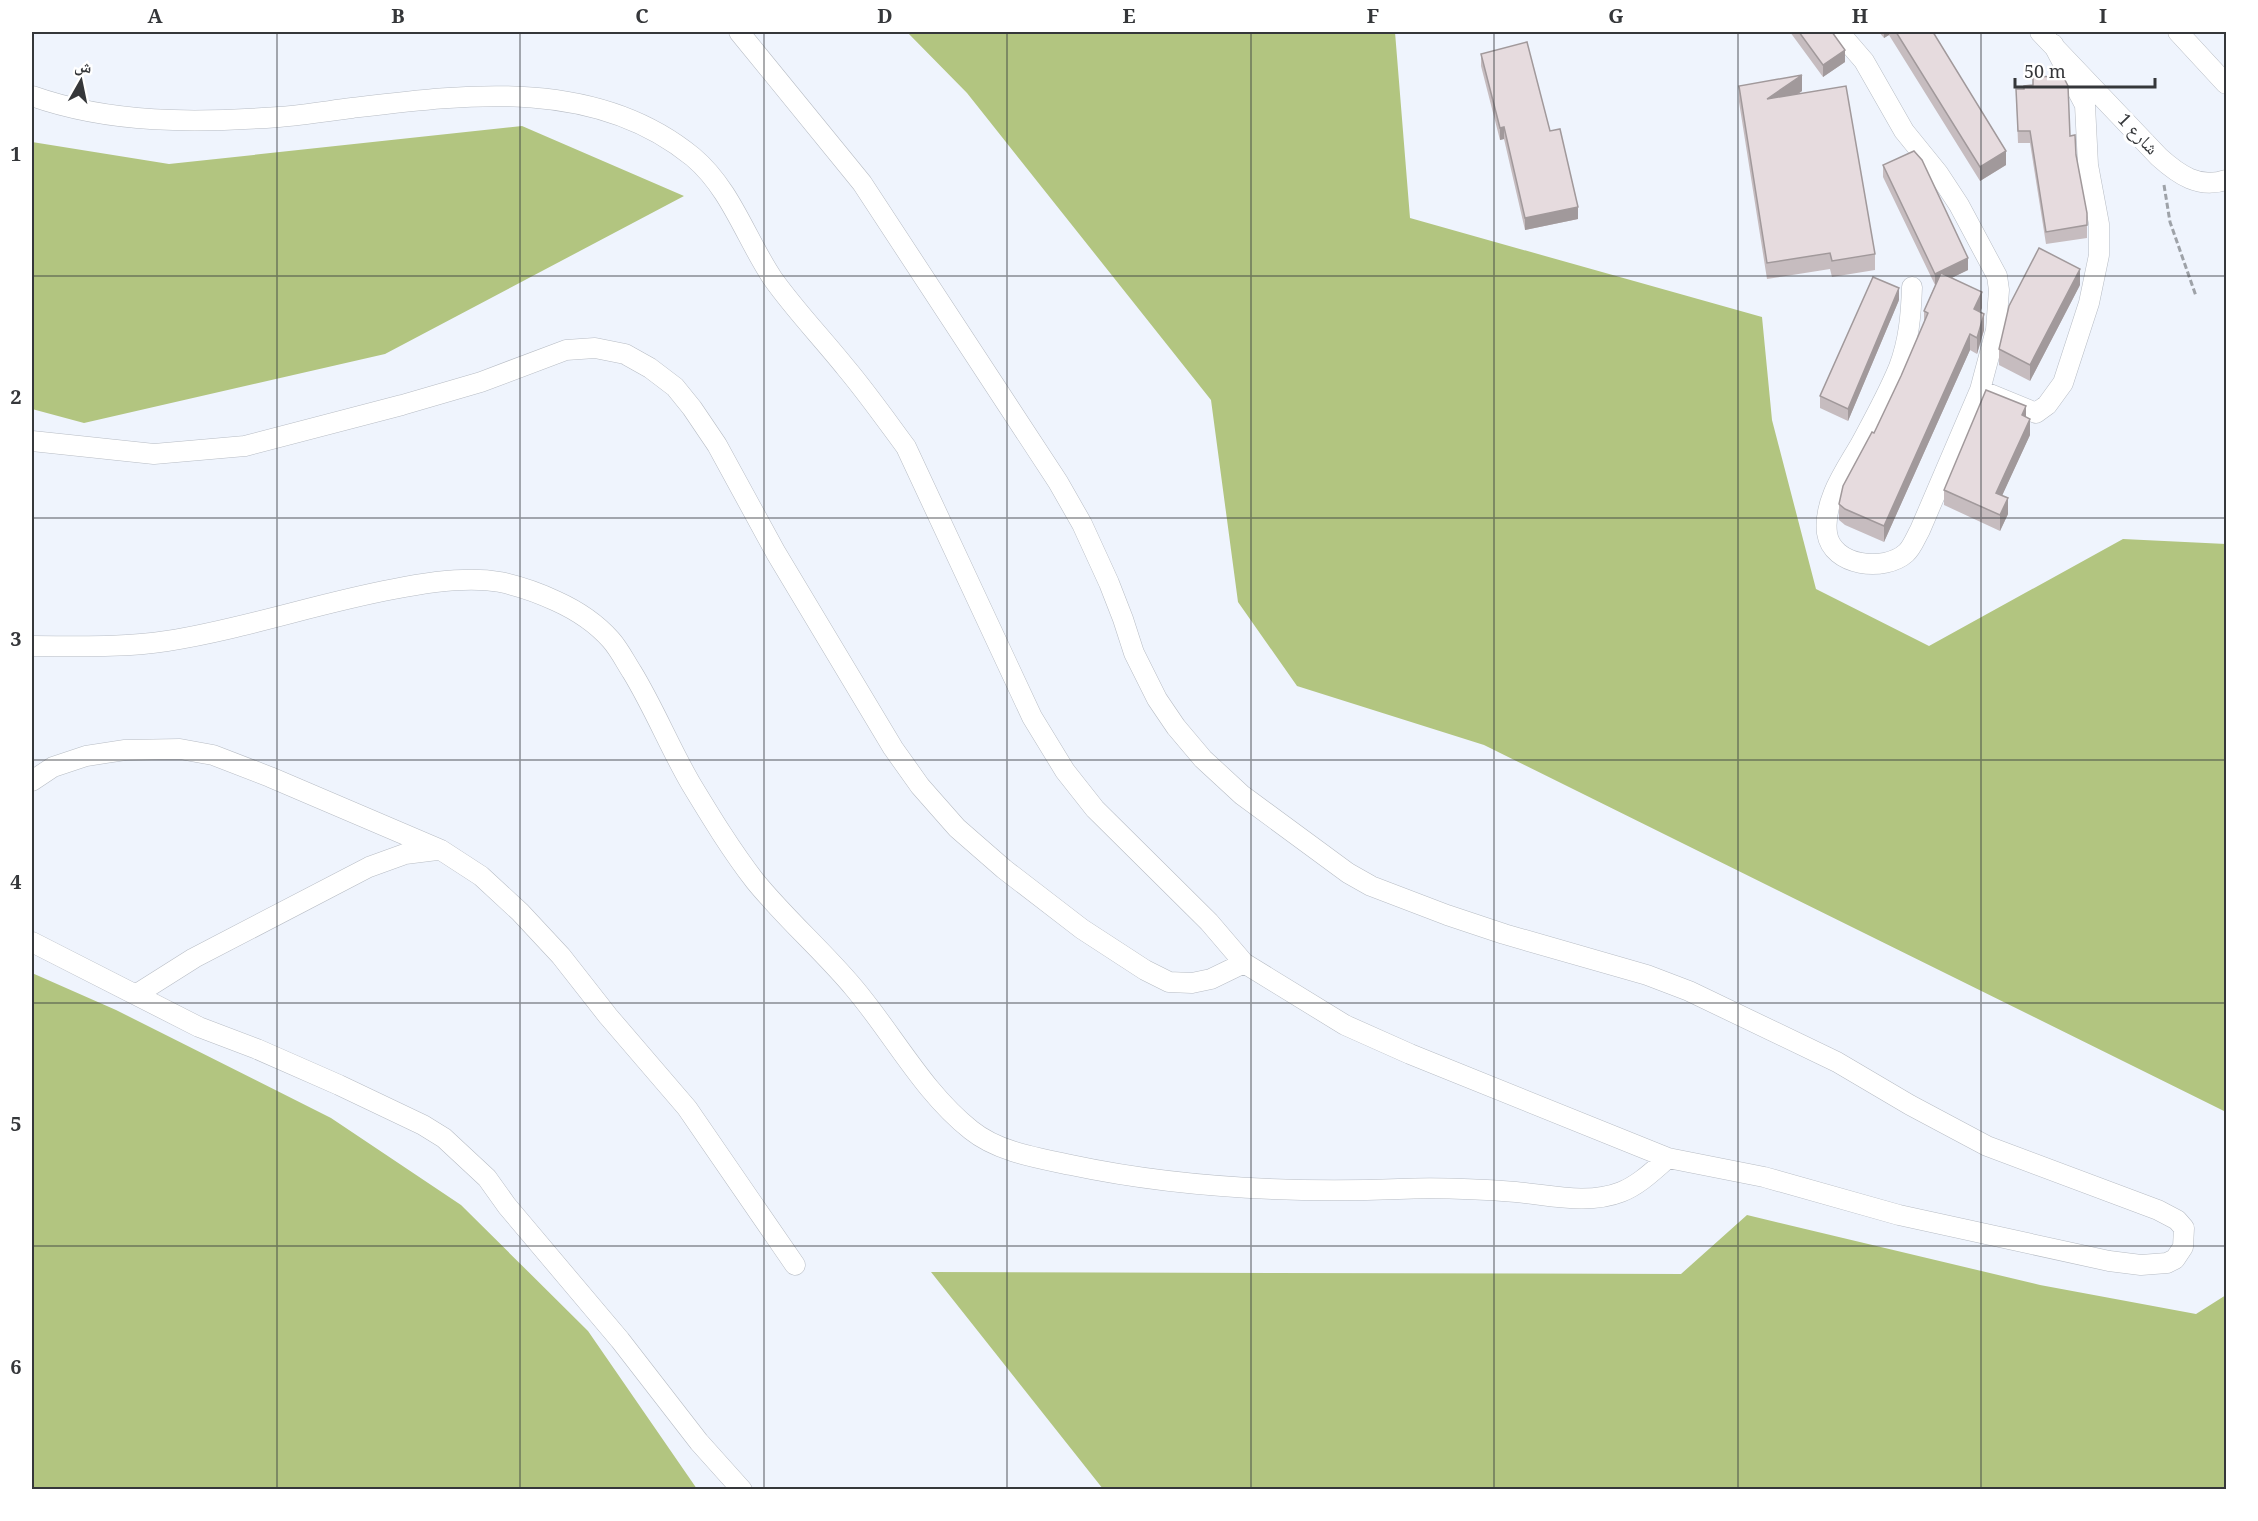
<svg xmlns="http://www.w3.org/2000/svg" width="2258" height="1521" font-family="'Noto Serif','Noto Naskh Arabic',serif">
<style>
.forest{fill:#b2c580}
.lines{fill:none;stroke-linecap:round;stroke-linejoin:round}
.street-casing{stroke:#b7bcc4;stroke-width:21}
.path{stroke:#9ea2a8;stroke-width:3;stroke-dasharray:6 3;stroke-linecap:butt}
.street{stroke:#fff;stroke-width:20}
.wall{fill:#c6bcbf}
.shaded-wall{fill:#a1999b}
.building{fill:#e6dbde;stroke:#a1999b;stroke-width:1.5}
.grid{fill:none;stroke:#35373a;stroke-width:1.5;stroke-opacity:0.55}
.labels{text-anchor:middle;stroke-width:6;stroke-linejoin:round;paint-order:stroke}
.street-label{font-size:18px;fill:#35373a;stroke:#fff}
.neatline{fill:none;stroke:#35373a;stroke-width:2}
.grid-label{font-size:20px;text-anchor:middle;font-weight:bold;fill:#35373a}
</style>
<rect width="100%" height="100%" fill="#eff4fd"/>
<path class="forest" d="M907 32H1395L1410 218 1762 317 1772 420 1816 589 1929 646 2123 539 2226 544V1112L1484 745 1297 686 1238 602 1211 400 967 93Z
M522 126 684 196 385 354 84 423 32 409V142L169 164Z
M32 973 116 1010 331 1118 461 1205 588 1331 697 1489H32Z
M1747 1215 2040 1285 2196 1314 2226 1295V1489H1103L931 1272 1681 1274Z"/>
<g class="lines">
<defs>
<path id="street" d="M1839 32 1864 61 1904 131 1938 173 1959 205 1997 276 1999 290 1996 330 1980 390 2036 413 2047 405 2063 383 2089 303 2099 255V224L2088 165 2085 105 2053 44
M2040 32 2159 157C2179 175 2199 189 2226 180
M2178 32 2226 84
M32 96C111 124 196 123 279 117 304 115 328 111 352 108 467 94 596 77 693 157 731 189 746 239 773 279 795 310 822 338 846 368 867 393 886 420 906 447L1032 717 1065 771 1095 809 1209 922 1244 963
M1912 287C1911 315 1909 340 1899 367 1888 394 1874 419 1860 445 1845 471 1823 501 1827 533 1832 567 1885 572 1906 553 1912 548 1916 537 1920 530L1980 390
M32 441 154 454 245 446 402 405 481 382 566 350 595 348 625 354 650 368 675 387 692 408 717 445 776 553 893 748 920 786 957 828 1004 869 1082 929 1145 970 1169 982 1192 983 1211 979 1244 963 1345 1025 1410 1054 1668 1158 1764 1177 1899 1215 2109 1261 2141 1265 2167 1263 2175 1259 2183 1247 2184 1228 2177 1220 2158 1210 1987 1146 1910 1105 1837 1062 1689 991 1647 975 1504 934 1447 915 1371 886 1348 873 1242 795 1203 759 1176 727 1157 699 1134 653 1123 619 1109 583 1082 524 1058 482 862 183 739 32
M32 646C77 646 122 648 167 641 244 629 318 603 394 589 428 582 467 576 500 582 519 586 539 593 556 601 576 610 596 623 611 640 619 649 625 661 632 672 654 708 670 748 691 784 711 817 731 850 755 881 786 919 823 951 854 988 893 1034 923 1092 971 1130 998 1152 1038 1158 1071 1165 1179 1188 1289 1193 1399 1189 1438 1187 1477 1189 1516 1192 1550 1195 1588 1205 1621 1192 1639 1185 1654 1170 1668 1158
M32 781 53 767 86 756 125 750 180 749 213 755 270 777 441 850 481 876 520 912 561 956 608 1016 687 1108 795 1265
M32 942 199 1027 257 1049 339 1085 423 1125 444 1138 487 1178 507 1206 620 1340 699 1442 742 1490
M137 994 194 958 369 867 405 854 437 850"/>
</defs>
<use href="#street" class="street-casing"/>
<path class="path" d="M2164 185 2170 222 2196 296"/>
<use href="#street" class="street"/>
</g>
<path class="wall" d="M1790 32H1832L1845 62 1823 77Z
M1879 32H1933L2006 165 1980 181 1889 35 1884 38Z
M1481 54 1550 131 1578 219 1525 230 1504 139 1500 140 1481 66Z
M1739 86 1802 91 1798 94 1875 254V270L1832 277 1830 269 1767 279 1739 102Z
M2016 89 2070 136 2076 155 2087 213V238L2046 244 2030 143H2018Z
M1883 165 1968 270 1951 278 1982 308 1980 312 1984 330 1977 354 1970 350 1884 542 1845 525 1839 520V504L1874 433 1901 376 1924 322V311L1935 285 1883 177Z
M2080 285 2030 381 1999 365V349Z
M1899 300 1848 421 1820 408V396Z
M2026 417 2030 435 2002 495 2008 514 2000 531 1944 505V490Z"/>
<path class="shaded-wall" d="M1884 32H1889V35L1884 38Z
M1845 50V62L1823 77V65Z
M1802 75V91L1767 115V99Z
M1504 127V139L1500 140V128Z
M2006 151V165L1980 181V167Z
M1578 207V219L1525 230V218Z
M1968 258V270L1935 286V274Z
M2080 269V285L2030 381V365Z
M1899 288V300L1848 421V409Z
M1982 292V308L1974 325V309Z
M1984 314V330L1977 354V338Z
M1970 334V350L1884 542V526Z
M2026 406V422L2022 415Z
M2030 419V435L1996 509V493Z
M2008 498V514L2000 531V515Z"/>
<path class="building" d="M1799 32H1832L1845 50 1823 65Z
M1896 32H1933L2006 151 1980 167Z
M1527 42 1550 131 1560 129 1578 207 1525 218 1504 127 1500 128 1481 54Z
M1802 75 1767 99 1846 86 1875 254 1832 261 1830 253 1767 263 1739 86Z
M2063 76 2068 86 2070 136 2075 135 2076 155 2087 213V225L2046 232 2030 131H2018L2016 89H2024V86L2033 85V77Z
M1914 151 1922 160 1968 258 1935 274 1883 165Z
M2039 248 2080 269 2030 365 1999 349 2009 306Z
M1941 273 1982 292 1974 309 1984 314 1977 338 1970 334 1884 526 1845 509 1839 504 1843 486 1872 432 1874 433 1901 376 1928 313 1924 311Z
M1873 277 1899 288 1848 409 1820 396Z
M1986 390 2026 406 2022 415 2030 419 1996 493 2008 498 2000 515 1944 490Z"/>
<path class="grid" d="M277 32V1490M520 32V1490M764 32V1490M1007 32V1490M1251 32V1490M1494 32V1490M1738 32V1490M1981 32V1490M32 276H2226M32 518H2226M32 760H2226M32 1003H2226M32 1246H2226"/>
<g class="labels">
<g class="street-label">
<text transform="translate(2138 134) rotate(46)" y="6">شارع 1</text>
</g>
</g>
<rect width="2258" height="1521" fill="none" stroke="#ffffff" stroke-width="66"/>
<g transform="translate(81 81) rotate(9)" stroke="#ffffff" stroke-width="4.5" paint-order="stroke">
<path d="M0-4.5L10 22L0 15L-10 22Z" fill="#35373a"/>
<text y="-9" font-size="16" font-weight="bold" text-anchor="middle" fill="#35373a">ش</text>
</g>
<path d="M2015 78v9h140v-9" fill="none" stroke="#35373a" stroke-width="3"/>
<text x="2024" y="78" font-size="18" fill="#35373a" stroke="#ffffff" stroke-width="4.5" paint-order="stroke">50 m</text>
<rect x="33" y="33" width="2192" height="1455" class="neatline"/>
<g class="grid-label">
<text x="155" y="23">A</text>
<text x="398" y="23">B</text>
<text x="642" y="23">C</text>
<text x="885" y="23">D</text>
<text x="1129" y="23">E</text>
<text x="1373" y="23">F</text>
<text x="1616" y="23">G</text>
<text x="1860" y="23">H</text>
<text x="2103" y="23">I</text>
<text x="16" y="161">1</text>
<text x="16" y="404">2</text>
<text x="16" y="646">3</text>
<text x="16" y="889">4</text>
<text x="16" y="1131">5</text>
<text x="16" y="1374">6</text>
</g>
</svg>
